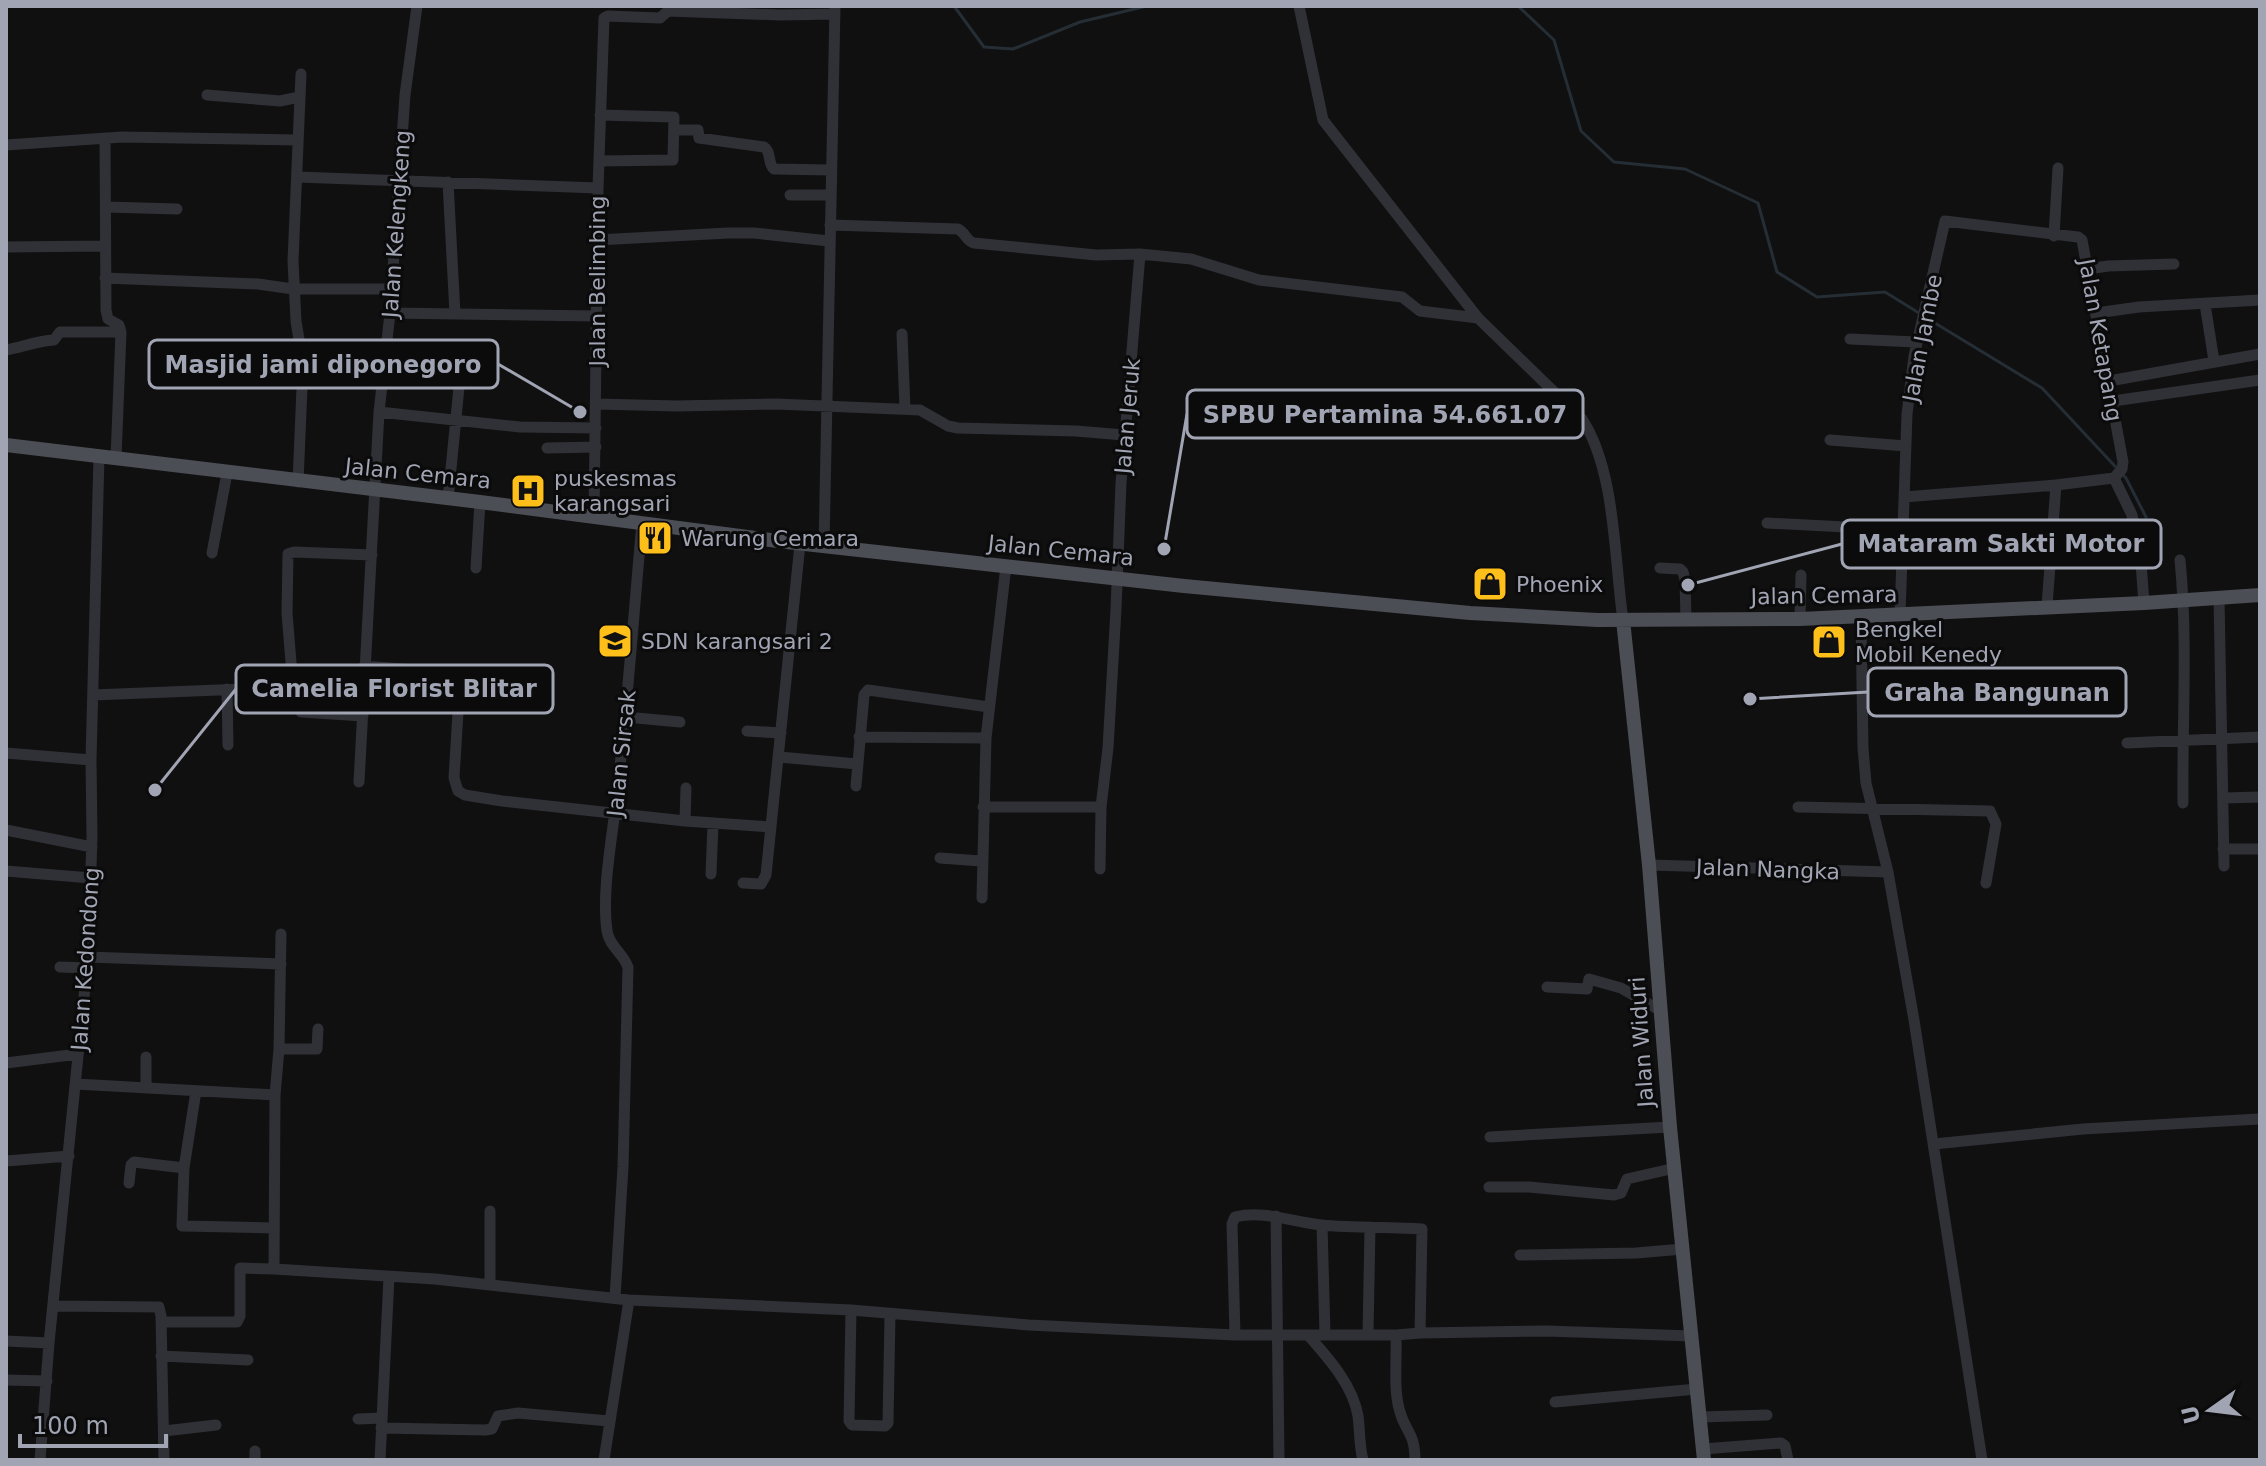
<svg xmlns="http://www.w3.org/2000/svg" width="2266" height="1466" font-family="'DejaVu Sans',sans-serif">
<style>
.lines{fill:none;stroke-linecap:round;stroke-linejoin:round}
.stream{stroke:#252d35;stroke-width:3}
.minor{stroke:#303136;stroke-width:11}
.major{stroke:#4c4e56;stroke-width:14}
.labels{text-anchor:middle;stroke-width:6;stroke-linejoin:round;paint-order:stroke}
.street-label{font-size:22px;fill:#a0a4b3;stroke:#0b0b0c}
.poi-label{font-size:22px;fill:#a0a4b3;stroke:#0b0b0c;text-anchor:start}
.leader{fill:none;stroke:#a0a4b3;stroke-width:3}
.callout-dot{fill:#a0a4b3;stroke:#0b0b0c;stroke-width:3}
.callout{fill:#0b0b0c;stroke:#a0a4b3;stroke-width:3}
.callout-label{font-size:24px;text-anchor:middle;font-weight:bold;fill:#a0a4b3}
</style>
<rect width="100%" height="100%" fill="#101011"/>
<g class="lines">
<path class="stream" d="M954 6 984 47 1013 49 1080 22 1147 6
M1518 6 1554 40 1581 131 1614 162 1685 169 1758 203 1777 272 1817 297 1885 292 1919 313
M1925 317 2042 388 2126 478 2146 517"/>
<path class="minor" d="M1299 6 1323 120 1478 318 1582 419C1616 471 1614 559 1623 620
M207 95 280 101 299 97
M674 130H698L699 138 764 147C772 152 767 163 774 169L831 170
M105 138 106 310 108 319 119 325 121 332 116 458
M6 145 122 137 297 140
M599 161 673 160 674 117 600 115
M297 177 598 188
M448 182 455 314
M790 195H831
M106 207 177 209
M830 225 958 229C966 233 966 241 974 243L1096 255 1140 254 1191 259 1259 280 1402 297 1420 311 1478 318
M2054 236 2058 168
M597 240 728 233H754L829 241
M6 247 104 246
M2088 269 2108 266 2174 264
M105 278 258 284 293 289H392
M2205 304 2214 361
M390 313 595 316
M2096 313 2139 307 2260 300
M902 334 905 409
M1850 339 1916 342
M6 350C22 347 37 341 54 340L60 332H121
M2109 381 2260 354
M2113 401 2260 380
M596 404 677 406 776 404 920 410 948 426 958 428 1076 431 1124 435
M379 412 520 427 596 428
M1830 440 1906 446
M547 448 596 447
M2114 478 2132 515 2141 563 2144 603
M298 482 303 364 296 321 293 261 301 74
M1904 497 2056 485
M448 499 460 377
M594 516 598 188 604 18 608 16 660 18 668 11 780 15 835 14
M1767 523 1903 530
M824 546 835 7
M212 553 227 473
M2180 560C2188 641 2182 722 2183 803
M476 568 480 502
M1660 568 1680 569 1683 572 1685 580 1686 620
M2219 598 2224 866
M1900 615 1907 414 1914 356 1945 221 2078 237 2082 240 2123 462 2122 469 2114 478 2056 485 2047 606
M1861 617 1863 748 1866 783 1888 872 1914 1020 1982 1460
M1800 619 1801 575
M364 666 453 673H456L460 679 454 778 458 791 465 795 502 801 685 821 770 827
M293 687 297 705 301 712 363 716
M227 689 228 745
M93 695 293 687 287 613 288 554 294 552 372 555
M626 717 680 722
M747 731 781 733
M859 737 986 738
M2127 743 2260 737
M6 753 91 760
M779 757 857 764
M359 782 379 412 390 313 405 95 417 6
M856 786 864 695 868 690 989 707
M2223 798 2260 797
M983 807H1101
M1798 807 1990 811 1996 824 1986 883
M685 821 686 788
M6 830 92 847
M2223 849H2260
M940 858 981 861
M1649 865 1888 872
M1100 869 1101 807 1108 748 1116 609 1121 483 1140 254
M6 871 91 878
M711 874 713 824
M743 883 761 884 766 875 800 544
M982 898 986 738 1006 566
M88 957 281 964
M60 967 87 968
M1547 987 1587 989 1589 979 1621 988 1661 1011
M279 1049H317L318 1029
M6 1063 78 1054
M76 1084 275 1095 274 1269 435 1279 629 1300 604 1460
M146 1087V1057
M196 1091 184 1168 182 1226 274 1228
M275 1095 279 1049 281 934
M1490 1137 1670 1127
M1934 1144 2083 1129 2259 1119
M6 1161 69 1156
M129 1183 131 1165 134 1162 184 1168
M1489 1187H1529L1614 1195 1621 1193 1627 1179 1675 1168
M490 1211V1284
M1276 1216 1279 1460
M1322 1225 1325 1335
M1520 1255 1636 1253 1683 1249
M615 1298 623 1167 628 967C623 953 609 946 607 931 601 888 614 829 618 785 628 697 634 610 642 523
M629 1300 851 1310 1029 1325 1235 1335H1396C1397 1358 1393 1391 1400 1412 1406 1433 1415 1433 1415 1460
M54 1306 159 1307 161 1316 164 1460
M851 1310 849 1421 852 1425 885 1426 888 1423 890 1314
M161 1322H237L240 1316V1268L274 1269
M1420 1333 1547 1331 1692 1336
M1368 1334 1370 1227
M1235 1335 1232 1224 1235 1217C1264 1210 1292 1222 1321 1225 1354 1228 1388 1227 1422 1229L1420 1333 1396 1335
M1308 1335C1328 1358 1353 1385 1358 1416 1360 1430 1359 1445 1363 1460
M6 1341 49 1343
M161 1356 248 1360
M6 1380 47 1381
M1555 1402 1697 1389
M1700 1417 1767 1415
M358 1419 382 1418
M381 1428 485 1430 492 1429 498 1416 518 1413 609 1421
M164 1431 216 1425
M1703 1449 1781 1443 1785 1446 1788 1460
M255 1451V1460
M40 1460 49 1343 88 957 92 837 91 760 99 456
M380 1460 389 1277"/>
<path class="major" d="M6 445 480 502 778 541 1184 586 1470 613 1597 620 1800 619 2144 603 2260 595
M1623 620 1649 865 1670 1127 1704 1460"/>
</g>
<defs>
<symbol id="hospital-square" viewBox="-11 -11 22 22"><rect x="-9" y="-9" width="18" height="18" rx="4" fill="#ffbf1a" stroke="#0b0b0c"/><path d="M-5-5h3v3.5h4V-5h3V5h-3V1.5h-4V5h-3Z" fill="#111"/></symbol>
<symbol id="restaurant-square" viewBox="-11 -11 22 22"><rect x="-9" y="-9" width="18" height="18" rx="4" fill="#ffbf1a" stroke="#0b0b0c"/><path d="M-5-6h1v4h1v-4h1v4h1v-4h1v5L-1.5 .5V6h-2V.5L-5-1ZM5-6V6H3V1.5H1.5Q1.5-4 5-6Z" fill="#111"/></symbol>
<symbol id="shop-square" viewBox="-11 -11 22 22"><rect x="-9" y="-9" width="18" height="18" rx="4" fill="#ffbf1a" stroke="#0b0b0c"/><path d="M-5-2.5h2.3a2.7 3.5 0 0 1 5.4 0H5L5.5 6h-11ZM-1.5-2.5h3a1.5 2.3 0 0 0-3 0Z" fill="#111"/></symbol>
<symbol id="school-square" viewBox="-11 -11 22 22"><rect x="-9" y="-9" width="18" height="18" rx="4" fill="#ffbf1a" stroke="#0b0b0c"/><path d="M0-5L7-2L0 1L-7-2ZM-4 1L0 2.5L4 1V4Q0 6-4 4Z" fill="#111"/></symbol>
</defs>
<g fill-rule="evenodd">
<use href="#hospital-square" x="508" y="471" width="40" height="40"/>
<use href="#restaurant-square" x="635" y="518" width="40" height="40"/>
<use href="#shop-square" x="1470" y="564" width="40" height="40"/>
<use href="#school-square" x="595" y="621" width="40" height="40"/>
<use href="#shop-square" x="1809" y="622" width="40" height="40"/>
</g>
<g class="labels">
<g class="street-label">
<text transform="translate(396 224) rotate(-86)" y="8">Jalan Kelengkeng</text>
<text transform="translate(597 281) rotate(-90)" y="8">Jalan Belimbing</text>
<text transform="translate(1922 338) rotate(-79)" y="8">Jalan Jambe</text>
<text transform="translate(2101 340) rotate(80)" y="8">Jalan Ketapang</text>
<text transform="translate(1127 416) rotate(-85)" y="8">Jalan Jeruk</text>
<text transform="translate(418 473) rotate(6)" y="8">Jalan Cemara</text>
<text transform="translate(1061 550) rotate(6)" y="8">Jalan Cemara</text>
<text transform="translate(1824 595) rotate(-1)" y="8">Jalan Cemara</text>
<text transform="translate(621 753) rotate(-84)" y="8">Jalan Sirsak</text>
<text transform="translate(1768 869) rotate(2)" y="8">Jalan Nangka</text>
<text transform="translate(85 959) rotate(-86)" y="8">Jalan Kedondong</text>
<text transform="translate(1641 1042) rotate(-94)" y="8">Jalan Widuri</text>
</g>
<g class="poi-label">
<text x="554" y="486">puskesmas<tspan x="554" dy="25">karangsari</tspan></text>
<text x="681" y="546">Warung Cemara</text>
<text x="1516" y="592">Phoenix</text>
<text x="1855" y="637">Bengkel<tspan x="1855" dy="25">Mobil Kenedy</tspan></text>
<text x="641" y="649">SDN karangsari 2</text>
</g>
</g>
<path class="leader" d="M580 412L498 364M1164 549L1187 414M1688 585L1842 544M155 790L236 689M1750 699L1868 692"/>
<g class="callout-dot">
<circle cx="580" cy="412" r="8"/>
<circle cx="1164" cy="549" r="8"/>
<circle cx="1688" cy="585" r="8"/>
<circle cx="155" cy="790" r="8"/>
<circle cx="1750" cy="699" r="8"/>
</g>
<g class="callout">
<rect x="149" y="340" width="349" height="48" rx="8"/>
<rect x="1187" y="390" width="396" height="48" rx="8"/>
<rect x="1842" y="520" width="319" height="48" rx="8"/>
<rect x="236" y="665" width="317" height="48" rx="8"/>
<rect x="1868" y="668" width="258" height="48" rx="8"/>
</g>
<g class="callout-label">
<text x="323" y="373">Masjid jami diponegoro</text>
<text x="1385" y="423">SPBU Pertamina 54.661.07</text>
<text x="2001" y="552">Mataram Sakti Motor</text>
<text x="394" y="697">Camelia Florist Blitar</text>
<text x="1997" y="701">Graha Bangunan</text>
</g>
<rect width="2266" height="1466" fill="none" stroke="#a0a4b3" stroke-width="16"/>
<g transform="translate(2210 1410) rotate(256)" stroke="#0b0b0c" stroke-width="6" paint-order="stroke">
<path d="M0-6L14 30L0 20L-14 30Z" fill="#a0a4b3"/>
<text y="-12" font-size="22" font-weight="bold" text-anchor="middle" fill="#a0a4b3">U</text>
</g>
<path d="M20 1434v12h146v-12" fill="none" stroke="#a0a4b3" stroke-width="4"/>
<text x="32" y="1434" font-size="24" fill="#a0a4b3" stroke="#0b0b0c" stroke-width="6" paint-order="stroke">100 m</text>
</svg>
